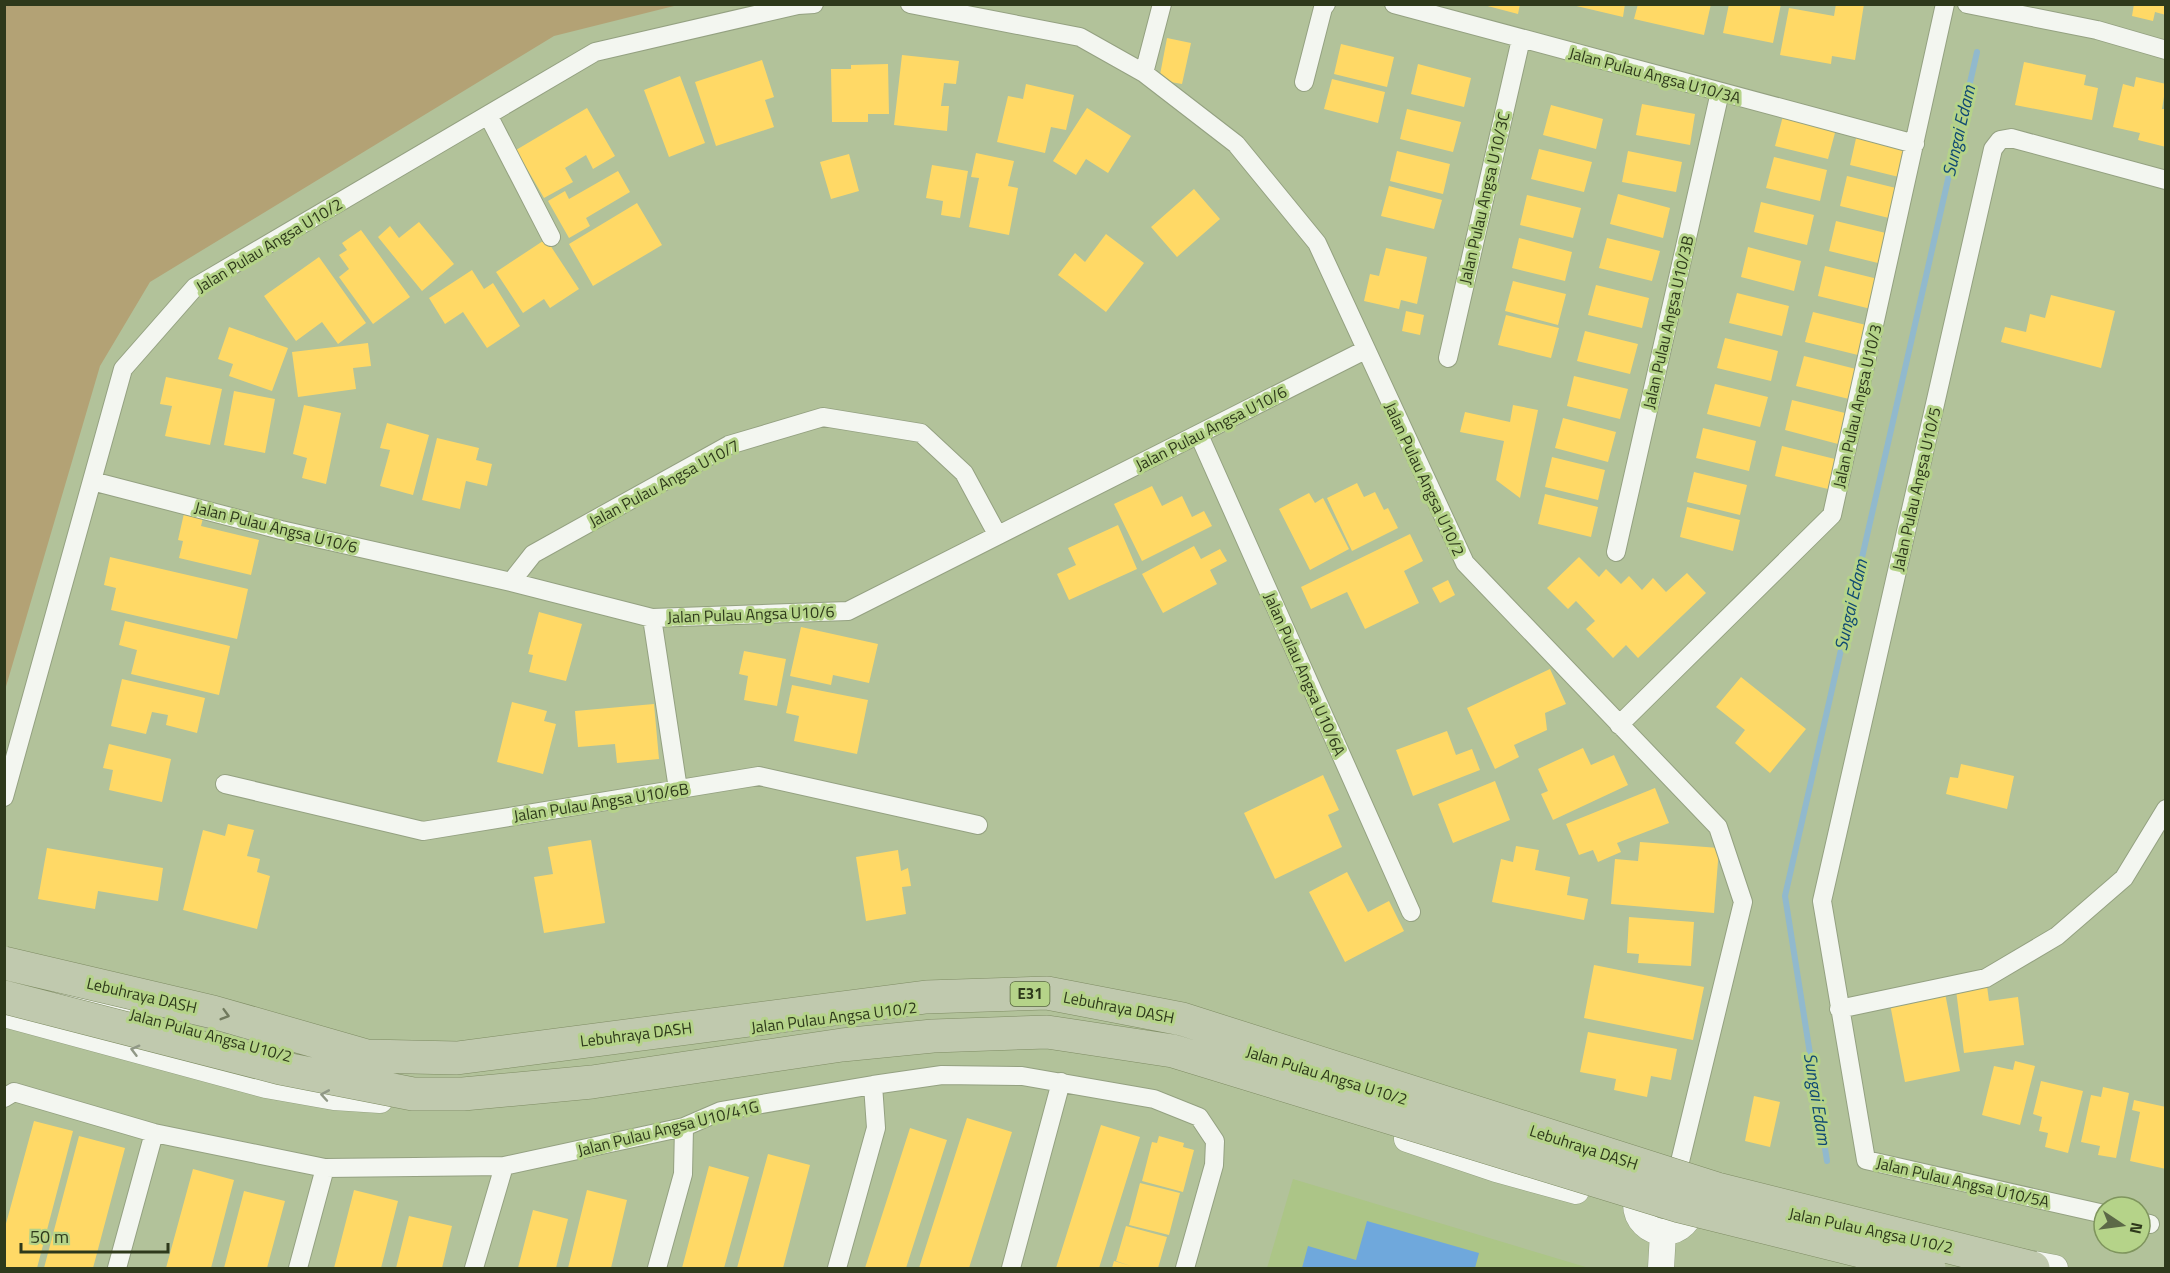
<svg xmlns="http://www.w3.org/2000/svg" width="2170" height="1273" font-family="'Titillium Web',sans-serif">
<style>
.built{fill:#acc587}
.forest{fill:#b3a275}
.homes{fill:#ffd966}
.schools{fill:#6fa8dc}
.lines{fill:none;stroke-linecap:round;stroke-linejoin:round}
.stream{stroke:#91b9cd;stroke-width:6}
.street-casing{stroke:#94a181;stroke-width:20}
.secondary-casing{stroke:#94a181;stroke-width:27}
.street{stroke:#f3f6f0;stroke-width:18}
.secondary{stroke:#f3f6f0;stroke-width:26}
.highway-bridge-casing{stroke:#7e8c63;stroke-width:34;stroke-linecap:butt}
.highway-bridge{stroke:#c0c9ae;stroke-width:33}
.oneway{stroke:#707a5d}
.oneway2{stroke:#909886}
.labels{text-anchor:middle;stroke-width:6;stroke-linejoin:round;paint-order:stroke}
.shield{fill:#b5d389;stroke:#56673c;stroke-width:1.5}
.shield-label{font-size:15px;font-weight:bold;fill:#2e391b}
.street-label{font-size:16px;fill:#2e391b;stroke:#b5d389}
.water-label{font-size:18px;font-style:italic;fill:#0e4872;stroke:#b5d389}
</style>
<rect width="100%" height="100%" fill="#b2c29a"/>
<path class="built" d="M1293 1179 1589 1268H1267Z"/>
<path class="forest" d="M5 4 678 5 554 36 150 282 100 366 5 690Z"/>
<path class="homes" d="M1480 4H1520L1518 14Z
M1568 4H1625L1623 17Z
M1638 4H1711L1704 35 1634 19Z
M1729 4H1781L1773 43 1723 33Z
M1836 4H1864L1855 60 1832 56 1831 64 1780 55 1789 8 1834 16Z
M2134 4H2166V15L2155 12 2153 21 2132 16Z
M1167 38 1191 43 1182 84 1159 80Z
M1341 44 1394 57 1387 87 1334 74Z
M902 55 959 61 956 84 944 83 941 106H949L947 131 894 125Z
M762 60 774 97 765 100 774 127 716 146 695 82Z
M2024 62 2086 75 2084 85 2098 88 2092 120 2015 105Z
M888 64 889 114H868V122H832L831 69H851V65Z
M1418 64 1471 78 1464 107 1411 94Z
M680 76 705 143 669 157 644 90Z
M2136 77 2166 84 2162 109H2166V147L2138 140 2140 133 2113 127 2123 84 2134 87Z
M1332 79 1385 92 1378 123 1324 109Z
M1026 84 1074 95 1066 130 1051 127 1045 153 997 142 1008 96 1023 99Z
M1642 104 1695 114 1690 145 1636 135Z
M1551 105 1603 119 1596 149 1543 135Z
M587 108 615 156 593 169 586 155 565 168 573 182 544 198 516 150Z
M1087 108 1131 136 1108 173 1086 159 1076 175 1053 161Z
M1407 109 1461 122 1453 152 1400 139Z
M1783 116 1836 129 1828 159 1775 146Z
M1857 134 1910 148 1903 178 1850 165Z
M1539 149 1592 162 1584 192 1531 179Z
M1397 151 1450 164 1443 194 1390 181Z
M1628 151 1682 162 1676 192 1622 182Z
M976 153 1014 161 1008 186 1018 188 1009 235 969 227 979 178 971 177Z
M849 154 859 191 831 199 820 162Z
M1774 157 1827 170 1820 201 1766 188Z
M932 165 968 171 960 218 941 215 943 201 926 198Z
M618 171 630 192 586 218 590 226 569 238 548 201 565 191 569 199Z
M1847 176 1900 189 1893 219 1840 206Z
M1389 186 1442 200 1434 229 1381 216Z
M1194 189 1220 219 1177 257 1151 227Z
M1618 194 1670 208 1663 238 1610 224Z
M1527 195 1581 208 1573 238 1520 225Z
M1761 202 1814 215 1807 245 1754 232Z
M637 203 662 245 593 286 569 244Z
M1836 221 1890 234 1882 264 1829 251Z
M419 222 454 264 422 291 378 237 390 226 399 238Z
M361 230 410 297 373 324 339 277 349 269 339 255 347 250 342 243Z
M1106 234 1144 263 1106 312 1058 275 1075 253 1085 262Z
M1519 238 1572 252 1565 281 1512 268Z
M1607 238 1660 251 1652 281 1599 268Z
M546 239 579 289 550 308 544 299 523 313 496 272Z
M1748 247 1801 261 1794 291 1741 277Z
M1386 248 1427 257 1417 304 1401 300 1399 309 1364 301 1370 274 1379 276Z
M319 257 366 323 338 344 322 322 296 341 264 296Z
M1825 266 1878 279 1871 309 1818 296Z
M472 270 484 289 493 283 520 326 487 348 463 312 445 324 429 298Z
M1513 281 1566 294 1558 325 1505 311Z
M1596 285 1649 298 1642 328 1588 315Z
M1737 293 1789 306 1782 336 1729 323Z
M2051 295 2115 311 2101 368 2001 342 2005 327 2026 332 2030 314 2045 318Z
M1406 311 1424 315 1420 335 1402 331Z
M1813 312 1866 325 1858 355 1805 342Z
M1506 315 1559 328 1551 358 1498 345Z
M229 327 288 348 272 391 229 376 233 364 218 359Z
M1585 331 1638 344 1630 374 1577 361Z
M1725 338 1778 351 1771 381 1717 368Z
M368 343 371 366 353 368 356 389 298 397 292 352Z
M1804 356 1856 369 1849 399 1796 386Z
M1574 376 1628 389 1620 419 1567 406Z
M166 377 222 389 210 445 165 436 172 406 160 404Z
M1715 384 1768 397 1760 427 1707 414Z
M234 391 275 399 265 453 224 445Z
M1792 400 1845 413 1838 444 1785 430Z
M304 405 341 413 326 484 302 478 307 458 293 454Z
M1513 405 1538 410 1520 498 1496 480 1504 441 1460 432 1465 412 1510 422Z
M1563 418 1616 432 1608 462 1555 448Z
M387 423 429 435 413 495 380 486 390 450 380 448Z
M1703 428 1756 441 1749 471 1696 458Z
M437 438 479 448 476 460 492 464 487 486 466 481 460 509 422 500Z
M1782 446 1835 459 1828 489 1775 476Z
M1552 457 1605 470 1598 500 1545 487Z
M1694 472 1747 485 1740 515 1687 502Z
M1357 483 1364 497 1375 492 1384 510 1388 508 1398 528 1352 551 1327 498Z
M1152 486 1162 506 1182 496 1192 517 1204 511 1212 526 1142 561 1114 504Z
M1309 493 1315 503 1323 498 1349 549 1310 570 1279 509Z
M1545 494 1598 507 1591 537 1538 524Z
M1687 507 1740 520 1733 551 1680 537Z
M185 509 204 514 201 526 259 540 251 575 179 558 183 541 178 540Z
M1118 525 1137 569 1069 600 1057 574 1076 565 1068 548Z
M1410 534 1423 561 1404 571 1419 603 1365 629 1347 592 1311 609 1301 587Z
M1194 546 1201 559 1220 549 1227 561 1210 570 1217 584 1163 613 1142 574Z
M110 557 248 589 237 639 111 610 116 588 104 585Z
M1579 557 1599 577 1606 569 1621 584 1629 576 1642 590 1653 578 1666 592 1687 573 1706 593 1638 658 1626 645 1613 658 1586 629 1595 621 1576 601 1568 609 1547 588Z
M1448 580 1455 595 1440 603 1432 588Z
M539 612 582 624 566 681 529 672 533 655 528 654Z
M125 621 230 646 219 695 131 674 137 650 119 645Z
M801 627 878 644 869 683 833 675 831 685 790 676Z
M744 651 786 659 777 706 744 700 748 676 739 674Z
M1550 669 1566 704 1545 713 1547 730 1514 745 1519 757 1495 769 1467 708Z
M1741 677 1806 729 1770 773 1735 743 1745 730 1716 707Z
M122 679 205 698 197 733 166 725 168 715 152 712 146 734 111 726Z
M792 685 868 700 857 754 794 741 799 716 786 713Z
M512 702 547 711 544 721 556 724 543 774 497 762Z
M654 704 659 759 617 763 615 744 578 747 575 711Z
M1447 731 1456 755 1472 749 1480 770 1413 796 1396 750Z
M109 744 171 759 162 802 109 790 113 770 103 768Z
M1583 748 1591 765 1614 755 1628 785 1553 820 1541 794 1548 791 1538 769Z
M1961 764 2014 776 2007 809 1946 794 1950 777 1958 778Z
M1323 775 1339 810 1328 815 1342 847 1275 879 1244 813Z
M1495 781 1510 820 1453 843 1438 804Z
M1655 788 1669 823 1617 843 1621 852 1598 862 1593 850 1579 855 1566 824Z
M228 824 254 830 247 856 260 859 257 872 270 876 257 929 183 910 203 830 225 836Z
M591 840 605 923 544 933 534 877 553 874 548 847Z
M1640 842 1719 848 1714 913 1611 904 1615 859 1638 861Z
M1516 846 1539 850 1535 870 1570 877 1567 895 1588 899 1584 920 1492 902 1501 859 1513 862Z
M47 848 163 868 158 901 98 891 95 909 38 899Z
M898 850 901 871 908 868 911 886 902 887 906 914 866 921 856 857Z
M1347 872 1368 912 1389 901 1404 931 1345 962 1309 892Z
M1629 917 1694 922 1691 966 1638 963 1639 954 1627 953Z
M1594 965 1704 987 1693 1040 1584 1018Z
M1987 986 1989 1001 2018 997 2024 1045 1964 1053 1956 990Z
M1945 993 1960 1071 1905 1082 1890 1004Z
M1588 1032 1677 1049 1671 1080 1651 1076 1647 1097 1614 1090 1616 1079 1580 1072Z
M2015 1061 2035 1066 2020 1125 1982 1115 1994 1066 2013 1070Z
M2041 1081 2083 1091 2068 1153 2045 1147 2048 1133 2039 1131 2042 1117 2033 1114Z
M2103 1087 2129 1093 2116 1158 2098 1155 2100 1146 2081 1142 2091 1095 2101 1097Z
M1754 1096 1780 1102 1770 1147 1745 1141Z
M2134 1100 2166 1107V1169L2130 1161 2140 1112 2132 1110Z
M967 1118 1012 1132 969 1268H919Z
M34 1121 73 1131 37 1268H4V1231Z
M1101 1125 1140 1137 1099 1268H1056Z
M910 1128 947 1140 906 1268H865Z
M79 1136 125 1148 93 1268H44Z
M1159 1136 1184 1143 1183 1147 1194 1150 1183 1192 1142 1181 1152 1142 1157 1143Z
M768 1154 810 1165 783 1268H737Z
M709 1166 749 1177 724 1268H682Z
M193 1169 234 1180 211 1268H166Z
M1140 1183 1180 1193 1169 1235 1129 1225Z
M354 1190 398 1201 381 1268H334Z
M587 1190 627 1200 611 1268H568Z
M244 1191 285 1201 267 1268H224Z
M533 1210 568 1219 556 1268H518Z
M409 1216 452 1226 442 1268H396Z
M1126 1226 1167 1237 1158 1268H1112L1114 1261 1131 1266 1116 1261Z"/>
<path class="schools" d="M1367 1221 1479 1253 1475 1268H1302L1308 1246 1356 1260Z"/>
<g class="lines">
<path class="stream" d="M1827 1161 1785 896 1977 52"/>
<defs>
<path id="street" d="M910 4 1080 37 1144 73 1236 144 1317 243 1465 563 1718 827 1743 902 1676 1178
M1394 4 1915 144
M1967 4 2097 30 2166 50
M1144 73 1162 4
M1304 82 1323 8 1326 4
M488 115 551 237
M1448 358 1521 39
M1199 435 1411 912
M92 481 281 530 511 582 652 618 848 611 1365 350
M1616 552 1720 92
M511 582 533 554 729 445 823 417 921 433 964 473 997 534
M652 618 678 789
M1619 725 1832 515 1945 4
M225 784 423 831 759 776 978 825
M4 797 123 369 195 287 595 52 798 5 814 4
M1839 1009 1986 978 2057 936 2124 878 2166 809
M4 1098 14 1092 154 1133 325 1168 504 1166 684 1127 721 1111 873 1085 942 1075 1022 1076 1154 1099 1199 1117 1215 1141 1214 1165 1185 1268
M2104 1214 1866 1160 1822 901 1993 149 2000 140 2011 138 2166 180
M2140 1222 2150 1224
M117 1268 154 1133
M298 1268 325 1168
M474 1268 504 1166
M657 1268 683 1174 684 1127
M837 1268 876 1128 873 1085
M1011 1268 1061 1082"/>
<path id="secondary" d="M4 979 117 1010
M4 1014 266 1085 334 1097 380 1100
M1407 1139 1496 1169 1576 1191
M1636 1204a28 28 0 1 1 56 0a28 28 0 1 1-56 0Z
M2017 1261 2055 1268
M1661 1268 1663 1233"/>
</defs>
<use href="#street" class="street-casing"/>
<use href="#secondary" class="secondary-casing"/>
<use href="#street" class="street"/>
<use href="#secondary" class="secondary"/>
<defs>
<path id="highway-bridge" d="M4 963 213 1012 367 1056 457 1058 926 997 1047 993 1182 1019 1717 1189 2033 1268
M4 997 280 1068 413 1094H463L592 1082 842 1045 933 1036 1047 1032 1173 1051 1679 1206 1929 1268"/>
</defs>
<use href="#highway-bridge" class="highway-bridge-casing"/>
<use href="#highway-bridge" class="highway-bridge"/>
</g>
<defs><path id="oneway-chevron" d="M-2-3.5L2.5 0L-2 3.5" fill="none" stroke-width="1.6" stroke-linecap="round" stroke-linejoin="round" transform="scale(1.5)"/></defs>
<use class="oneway" href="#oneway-chevron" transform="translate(225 1015) rotate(16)"/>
<g class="oneway2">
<use href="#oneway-chevron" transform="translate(135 1050) rotate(-165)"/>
<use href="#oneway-chevron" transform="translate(325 1095) rotate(-170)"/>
</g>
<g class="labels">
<rect class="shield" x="1010.5" y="982" width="39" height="24" rx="4.5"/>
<g class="shield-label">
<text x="1030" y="999">E31</text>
</g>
<g class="street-label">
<text transform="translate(1655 75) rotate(15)" y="6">Jalan Pulau Angsa U10/3A</text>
<text transform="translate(1484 198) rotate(-77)" y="6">Jalan Pulau Angsa U10/3C</text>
<text transform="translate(269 245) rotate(-31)" y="6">Jalan Pulau Angsa U10/2</text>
<text transform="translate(1668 322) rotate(-77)" y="6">Jalan Pulau Angsa U10/3B</text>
<text transform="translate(1857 406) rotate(-77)" y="6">Jalan Pulau Angsa U10/3</text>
<text transform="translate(1211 428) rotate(-27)" y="6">Jalan Pulau Angsa U10/6</text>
<text transform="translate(1425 479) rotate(65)" y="6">Jalan Pulau Angsa U10/2</text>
<text transform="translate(664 483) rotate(-28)" y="6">Jalan Pulau Angsa U10/7</text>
<text transform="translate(1916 489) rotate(-77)" y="6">Jalan Pulau Angsa U10/5</text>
<text transform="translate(276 527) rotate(14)" y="6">Jalan Pulau Angsa U10/6</text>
<text transform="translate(751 614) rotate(-2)" y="6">Jalan Pulau Angsa U10/6</text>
<text transform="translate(1305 674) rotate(66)" y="6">Jalan Pulau Angsa U10/6A</text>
<text transform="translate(601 802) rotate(-9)" y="6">Jalan Pulau Angsa U10/6B</text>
<text transform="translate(142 995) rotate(13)" y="6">Lebuhraya DASH</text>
<text transform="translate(1119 1007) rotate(11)" y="6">Lebuhraya DASH</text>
<text transform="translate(834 1017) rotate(-7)" y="6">Jalan Pulau Angsa U10/2</text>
<text transform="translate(636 1034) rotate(-7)" y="6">Lebuhraya DASH</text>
<text transform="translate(211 1035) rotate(15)" y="6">Jalan Pulau Angsa U10/2</text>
<text transform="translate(1327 1075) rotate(17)" y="6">Jalan Pulau Angsa U10/2</text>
<text transform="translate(668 1128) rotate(-14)" y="6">Jalan Pulau Angsa U10/41G</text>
<text transform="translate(1584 1147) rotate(18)" y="6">Lebuhraya DASH</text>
<text transform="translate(1963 1182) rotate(13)" y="6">Jalan Pulau Angsa U10/5A</text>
<text transform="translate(1871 1230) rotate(12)" y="6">Jalan Pulau Angsa U10/2</text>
</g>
<g class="water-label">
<text transform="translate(1959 131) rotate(-77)" y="6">Sungai Edam</text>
<text transform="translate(1851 605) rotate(-77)" y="6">Sungai Edam</text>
<text transform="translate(1817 1099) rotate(81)" y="6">Sungai Edam</text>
</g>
</g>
<rect width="2170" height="1273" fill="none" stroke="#2e391b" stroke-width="12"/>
<g transform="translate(2122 1225) rotate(103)"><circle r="28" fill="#b5d389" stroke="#7f955d" stroke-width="1.5"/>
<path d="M0-4.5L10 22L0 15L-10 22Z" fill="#5c6947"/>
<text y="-9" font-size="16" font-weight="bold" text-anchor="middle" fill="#2e391b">N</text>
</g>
<path d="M21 1243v9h147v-9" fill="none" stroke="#2e391b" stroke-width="3"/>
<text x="30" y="1243" font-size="18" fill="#2e391b" stroke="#b5d389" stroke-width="4.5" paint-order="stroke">50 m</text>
</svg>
